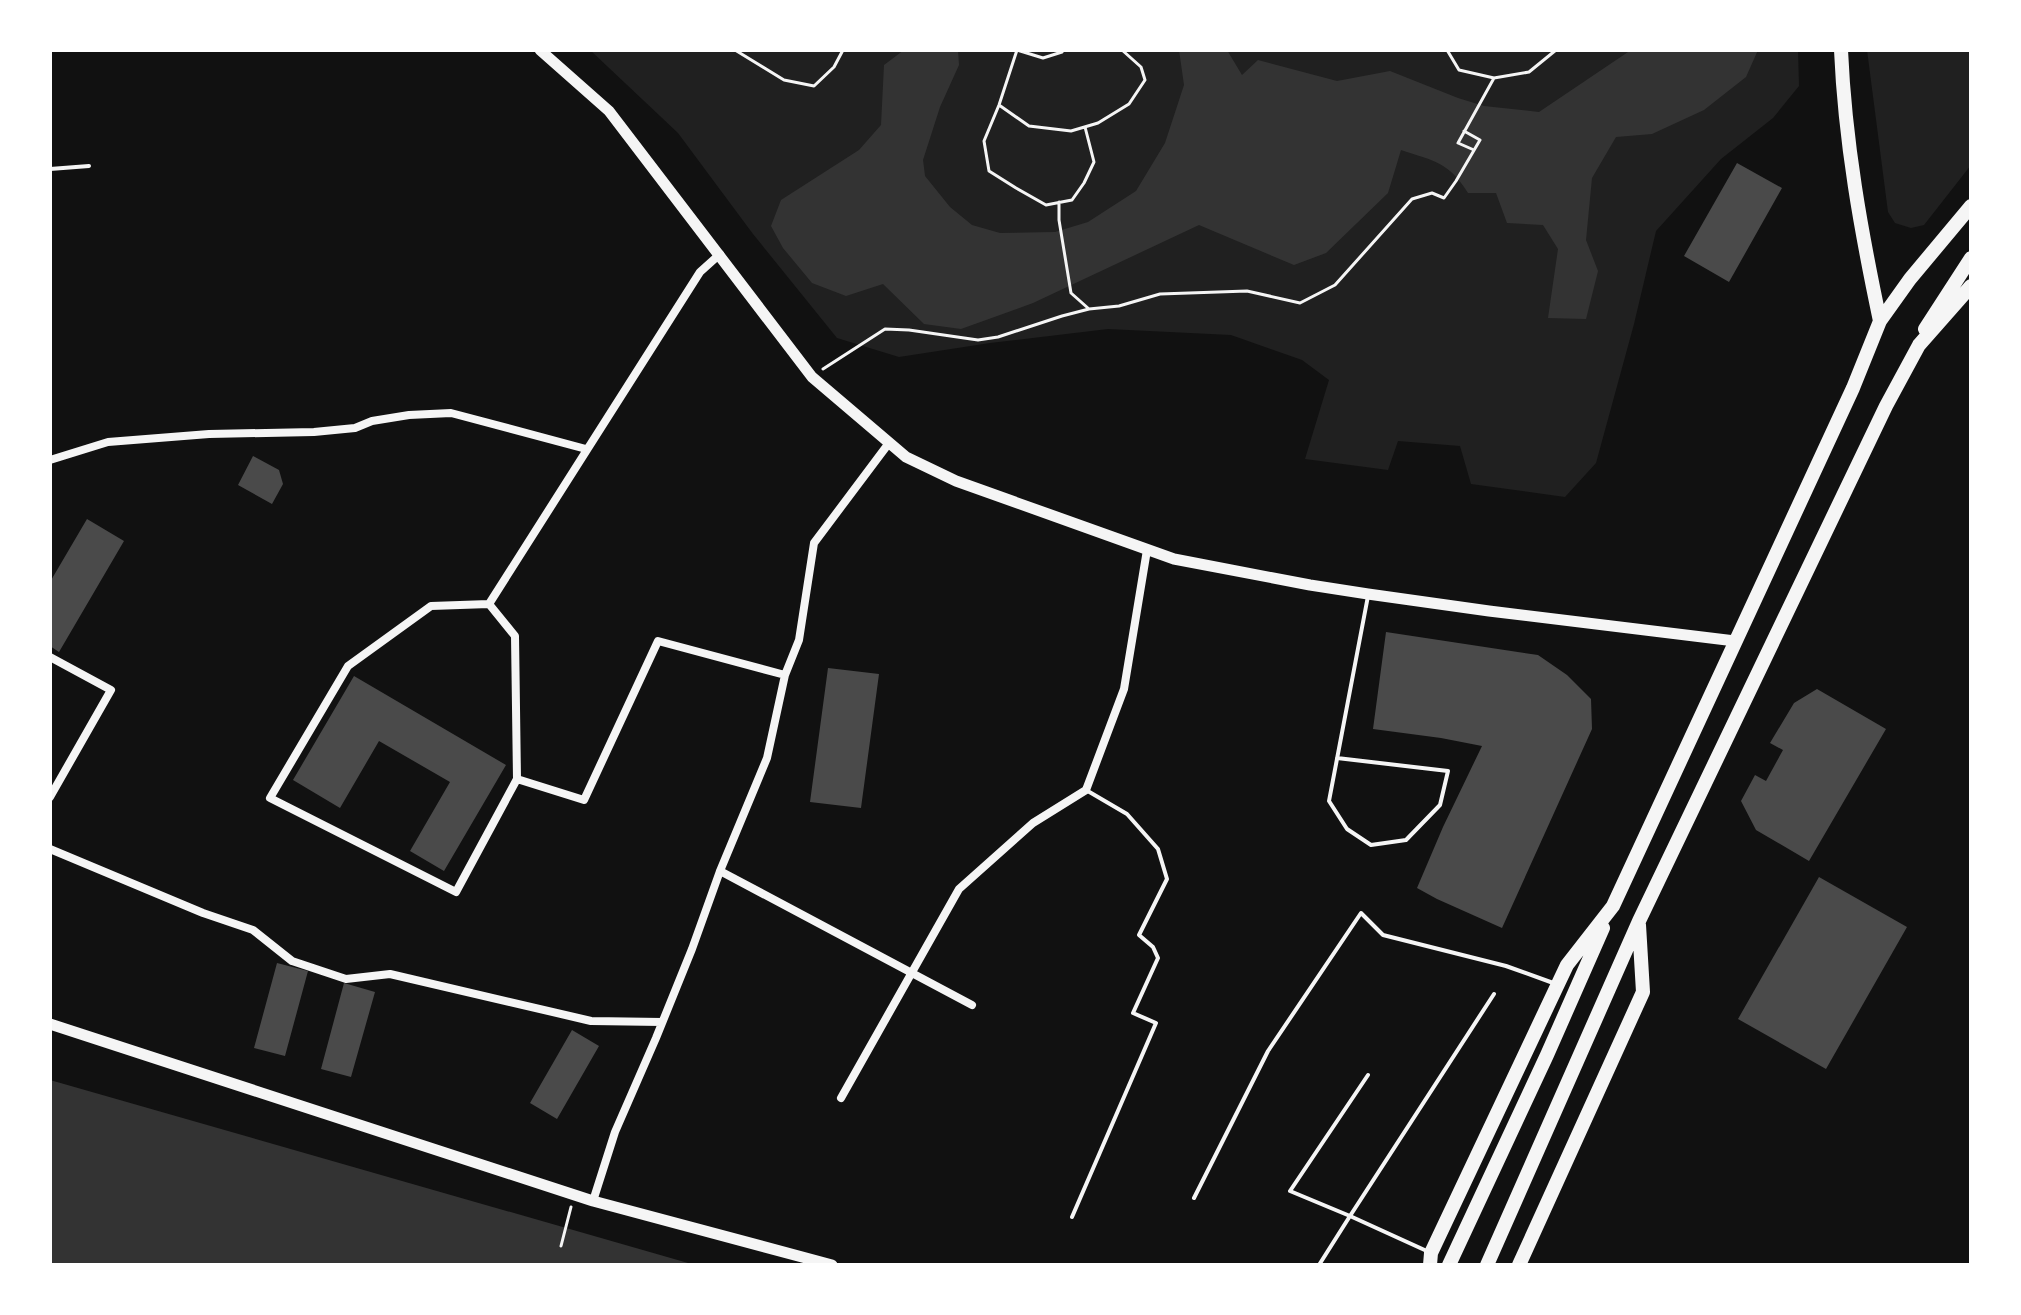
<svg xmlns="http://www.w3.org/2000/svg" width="2021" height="1315" font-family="Raleway,sans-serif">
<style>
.green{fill:#202020}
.water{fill:#333}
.building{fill:#4a4a4a}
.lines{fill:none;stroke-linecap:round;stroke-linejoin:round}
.path{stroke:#f5f5f5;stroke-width:3}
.service{stroke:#f5f5f5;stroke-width:4}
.minor{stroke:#f5f5f5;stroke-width:8}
.tertiary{stroke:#f5f5f5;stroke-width:11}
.primary{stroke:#f5f5f5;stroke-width:14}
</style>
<rect width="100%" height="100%" fill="#111"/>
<path class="green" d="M590 50H1798L1799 86 1773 118 1721 159 1656 231 1634 324 1596 463 1565 497 1471 484 1460 446 1398 441 1388 470 1305 459 1329 380 1302 360 1231 335 1108 329 990 343 899 357 837 338 753 234 678 133Z
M1867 50H1971V165L1924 225 1911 228 1895 223 1888 212Z"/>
<path class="water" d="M904 50H958L959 65 940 107 923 160 925 176 950 207 972 225 1000 233 1055 232 1088 222 1136 191 1165 143 1184 85 1179 50H1227L1242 75 1258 60 1337 81 1390 71 1458 98 1484 106 1539 112 1631 50H1758L1746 77 1704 110 1652 134 1616 137 1592 178 1586 240 1598 271 1586 319 1548 318 1558 249 1543 225 1507 223 1496 193H1468C1449 162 1434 161 1401 150L1388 193 1326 253 1294 265 1199 225 1033 303 961 329 924 324 883 284 846 296 812 283 783 248 771 226 781 200 859 150 881 125 884 65Z
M50 1080 695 1265H50Z"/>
<path class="building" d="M1737 163 1782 188 1729 282 1684 256Z
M253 456 279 470 283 484 272 504 238 485Z
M87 519 124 541 59 652 50 646V582Z
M1386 632 1538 655 1567 675 1591 699 1592 729 1502 928 1437 899 1417 888 1443 827 1482 746 1441 738 1373 729Z
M828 668 879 674 861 808 810 802Z
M354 676 506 765 444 871 410 851 450 782 379 741 340 808 293 780Z
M1817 689 1886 729 1809 861 1756 830 1741 801 1755 775 1766 781 1783 750 1770 743 1794 703Z
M1819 877 1907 927 1826 1069 1738 1019Z
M277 963 308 971 285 1056 254 1048Z
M344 983 375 992 351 1077 321 1069Z
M572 1030 599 1046 557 1119 530 1103Z"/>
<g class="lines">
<path class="path" d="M735 50 784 80 814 86 834 67 843 50
M1063 50 1062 52 1043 58 1017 50 999 105 984 141 989 171 1016 188 1046 205 1072 200 1084 183 1094 162 1085 127
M1447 50 1459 70 1494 78
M999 105 1029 126 1071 131 1098 123 1129 104 1145 80 1141 67 1122 50
M1474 150 1458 143 1494 78 1529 72 1556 50
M1059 202V220L1071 293 1089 309
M823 369 885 329 909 330 978 340 998 337 1062 316 1089 309 1119 306 1160 294 1247 291 1300 303 1335 285 1412 199 1432 193 1444 198 1456 181 1480 140 1464 131
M561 1246 571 1207"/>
<path class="service" d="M50 169 89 166
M1337 758 1448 771 1440 805 1406 840 1371 845 1347 829 1329 801 1368 596
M1194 1198 1268 1051 1361 913 1383 935 1506 966 1556 984
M1072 1217 1156 1023 1133 1013 1158 958 1153 947 1139 935 1167 879 1158 849 1127 814 1086 790
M1429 1252 1350 1216 1494 994
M1319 1265 1350 1216 1290 1191 1368 1075"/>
<path class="minor" d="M50 460 108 442 209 434 314 432 355 428 372 421 409 415 451 413 586 449
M489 604 515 636 517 779 456 892 270 798 348 666 431 606 489 604 700 272 720 254
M50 657 111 690 50 797
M517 779 584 800 658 641 785 675
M50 849 203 913 253 930 292 961 346 979 390 974 591 1021 662 1022
M720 871 972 1005
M841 1098 959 889 1033 823 1086 790 1124 689 1147 550
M593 1201 615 1132 656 1038 692 949 720 871 767 758 785 675 799 640 814 543 889 443"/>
<path class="tertiary" d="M540 50 609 111 812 377 906 457 956 481 1174 559 1310 585 1368 594 1489 611 1735 641
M50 1024 593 1201 832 1265"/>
<path class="primary" d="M1841 50C1845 142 1861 231 1880 321
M1925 329 1971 258
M1430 1265 1431 1253 1567 965 1613 906 1853 388 1880 321 1910 279 1971 206
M1449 1265 1547 1055 1603 928
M1487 1265 1639 921 1886 406 1919 345 1971 286
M1519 1265 1643 992 1639 925"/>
</g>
<rect width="2021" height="1315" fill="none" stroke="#ffffff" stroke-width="104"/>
</svg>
